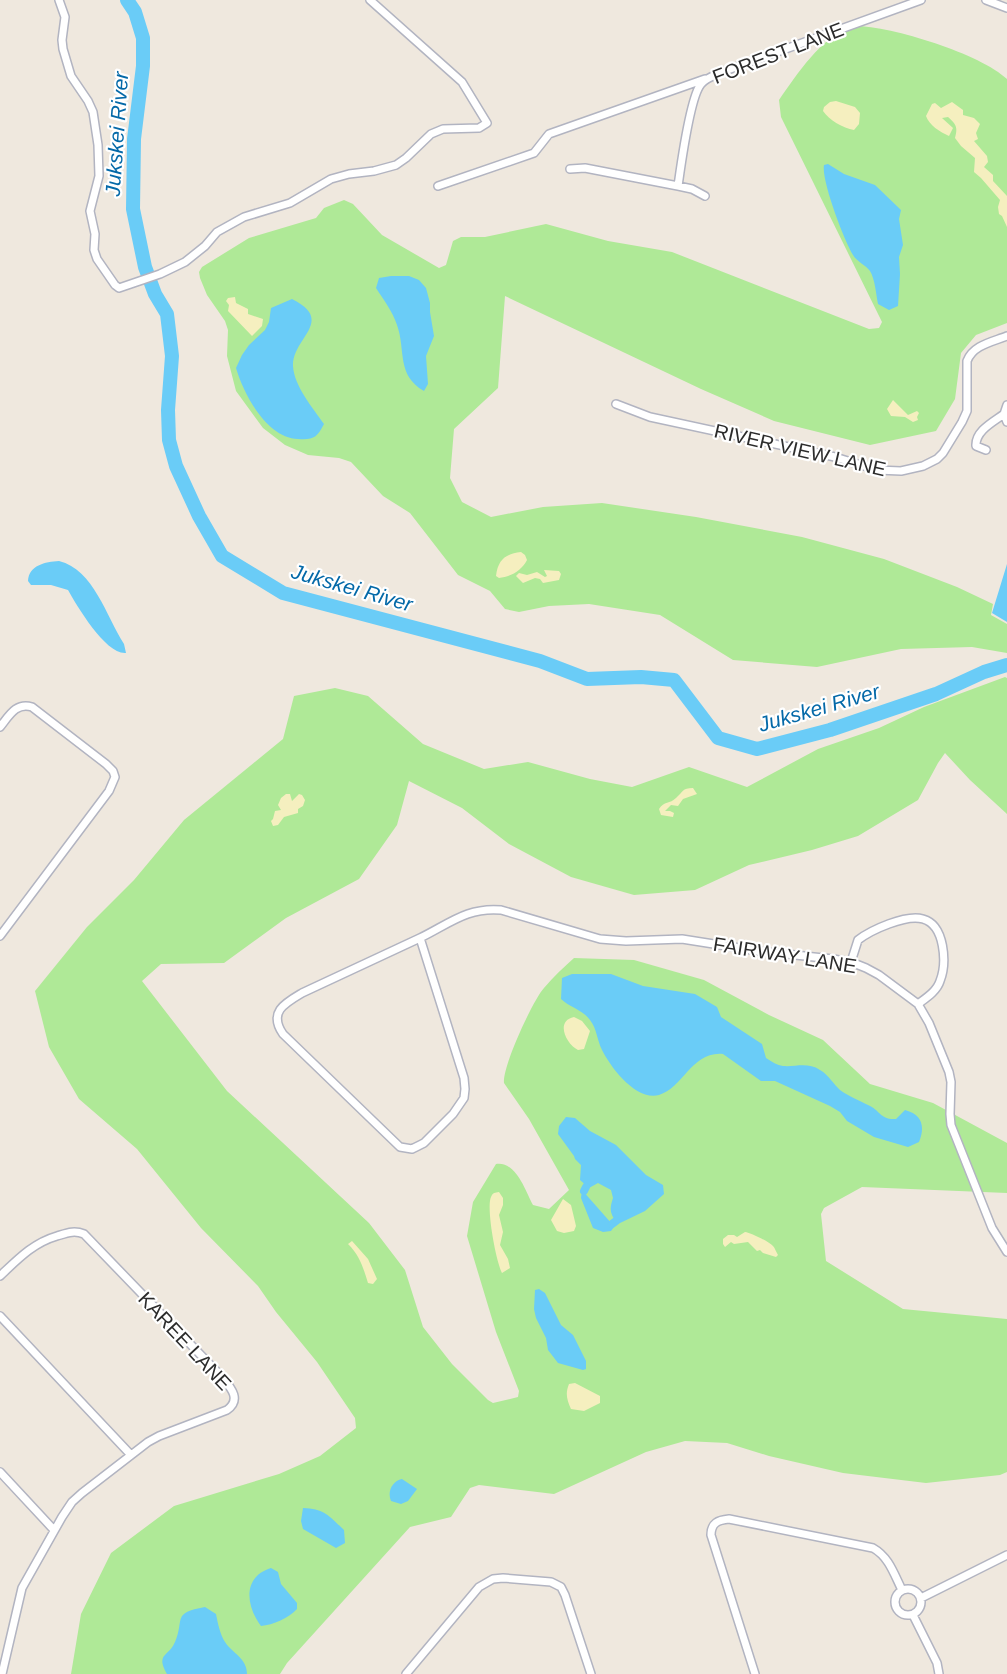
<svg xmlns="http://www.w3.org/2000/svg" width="1007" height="1674" font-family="Helvetica,sans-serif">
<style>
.green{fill:#afe997}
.sand{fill:#f5efbf}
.water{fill:#6accf7}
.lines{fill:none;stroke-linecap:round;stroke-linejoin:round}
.canal{stroke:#6accf7;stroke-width:8}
.river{stroke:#6accf7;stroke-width:14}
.minor-casing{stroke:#b2b4c1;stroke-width:10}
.minor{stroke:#fff;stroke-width:7}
.labels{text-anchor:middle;stroke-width:4.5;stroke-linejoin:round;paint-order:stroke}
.street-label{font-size:20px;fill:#2c2c2c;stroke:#fff}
.water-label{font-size:21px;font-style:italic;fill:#0469a8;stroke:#fff}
</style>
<rect width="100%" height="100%" fill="#efe8de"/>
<path class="green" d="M853 26C889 25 981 54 1007 79V323L976 335 961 353 955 399 936 431 870 445 774 421 701 389 505 296 498 388 454 429 450 478 462 502 491 517 543 507 602 503 696 517 802 537 884 559 957 587 993 604 991 615 1007 624V653L972 647 901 649 817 667 733 660 660 615 589 604 549 606 519 612 505 609 490 591 458 575 410 513 383 496 351 462 339 458 308 455 285 445 263 428 236 391 227 356 228 330 225 321 207 295 200 278 199 272 202 267 249 238 316 218 324 208 344 200 353 204 382 235 439 268 446 265 453 241 461 237H485L546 224 608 241 672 252 869 329 879 328 882 322 781 117 779 100C798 73 820 38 853 26Z
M1005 677 1007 678V814L970 780 945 753 938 763 918 800 858 836 812 850 749 865 695 890 634 895 571 877 509 844 462 808 409 781 397 825 359 879 286 918 224 963 161 964 142 981 227 1091 369 1223 405 1270 423 1327 452 1364 488 1400 493 1403 518 1397 519 1391 496 1332 467 1236 473 1202 496 1164C516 1161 525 1190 533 1205L549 1209 569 1190 529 1119 504 1083C502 1067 533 1000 544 988 553 977 564 967 574 958L634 960 704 980 769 1015 823 1040 870 1084 933 1103 1007 1143V1193L862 1187 824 1208 821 1214 826 1261 903 1309 1007 1319V1472L1000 1475 926 1483 843 1473 769 1456 727 1443 685 1441 646 1452 554 1494 479 1485 470 1488 451 1517 410 1527 287 1663 280 1674H71L81 1614 111 1553 174 1506 279 1474 320 1456 356 1428 355 1418 317 1362 276 1312 258 1286 201 1228 137 1149 79 1099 49 1047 35 991 87 927 134 880 184 820 283 739 294 696 335 688 368 696 423 744 484 769 528 762 590 779 632 787 689 767 747 787 818 749 879 728 924 707Z"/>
<path class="sand" d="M836 101 855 107 860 113 859 124 854 130C843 128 829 120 823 111L824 107 830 102Z
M952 102 963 110V115L974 118 980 124 976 133 978 139 974 141 987 156 988 162 984 167 993 175V181L1007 196V227L1002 216 999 214 998 207 1000 200 981 178 974 172 975 158 961 146 955 138C958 127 956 124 948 117L942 118 953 128 949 136C940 132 929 125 926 116L932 104 935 103 941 108Z
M235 297 236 303 248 309V314L263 319 262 326 252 336 228 311 229 305 226 301 228 298Z
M893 400 908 415 917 411 919 413 917 417 918 420 913 422 905 417 891 416 887 409Z
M521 552 525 555 527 560C522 570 511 577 499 578L496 576C498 560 505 554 521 552Z
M544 570 559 571 561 574 559 580 543 583 540 579 535 578 523 583 516 576 519 573 527 575 537 572 545 577 547 576Z
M693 788 697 794 683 799 678 806 671 805 665 811H670L674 813 673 817 661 815 659 809C664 801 670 804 676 798 683 792 682 788 693 788Z
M290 794 292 801 299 794 302 795 305 800 303 806 298 809V813L284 817 278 825 273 826 271 821 273 819 275 811 281 810 278 805 281 798 286 794Z
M574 1017 582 1021 590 1031 584 1049 578 1050C566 1044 555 1021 574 1017Z
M499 1192 503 1198V1205L499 1215 503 1232 500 1245 508 1259 510 1268 502 1273C496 1261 486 1208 491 1197 493 1192 495 1193 499 1192Z
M563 1199 571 1205 576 1226 574 1231 564 1233 557 1231 551 1220Z
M745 1232C751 1233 768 1241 773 1246 775 1248 776 1252 778 1255L776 1257 763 1253 760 1250 757 1251 748 1242 734 1244 731 1242 725 1247 723 1244V1239L728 1235H734L737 1237Z
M352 1241 368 1259 377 1279 373 1284 368 1283C363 1267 360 1256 348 1244Z
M575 1383 600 1396V1403L584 1411 571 1409C567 1400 565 1394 569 1384Z"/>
<path class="water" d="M828 164 844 174 875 185 901 210 899 219 903 245 899 257 900 274 898 306 889 310 878 304C876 294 875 279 870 271 866 265 857 262 853 255 844 240 821 180 824 165Z
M391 276H409L419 280 426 288 430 303V312L434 336 426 356 428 384 424 391C396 375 406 350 397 325 393 312 383 299 376 288L379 278Z
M292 299C336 321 292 338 293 366 294 386 313 408 324 424 317 438 313 440 298 439 267 438 244 395 236 368L242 355 249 345 265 330 269 322 271 308Z
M59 561C94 570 106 616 124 644L126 653C106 655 77 606 68 590L51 585H31L28 581C29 565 45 562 59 561Z
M1007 564V622L992 613Z
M572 974H611L643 986 695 994 717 1007 721 1017 762 1044 766 1058C772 1062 777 1065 783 1066 796 1067 808 1062 820 1070 829 1075 833 1084 840 1090 848 1096 860 1101 868 1105 880 1110 880 1120 896 1119L905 1110C923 1115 925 1127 919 1142L908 1147 874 1137 847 1121 840 1112 830 1106 775 1081H761L723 1054C692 1051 683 1088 659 1095 636 1101 611 1068 602 1050 597 1040 597 1029 590 1020 583 1010 569 1007 561 999L562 978Z
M566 1117 575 1118 590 1131 616 1145 646 1175 663 1185 664 1194 645 1211 618 1224C610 1214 609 1210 613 1198L611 1190 598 1183 589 1188 580 1180 581 1165 575 1159 574 1156 558 1134 559 1126Z
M582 1190 612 1224 614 1227 611 1231 603 1232 593 1228 581 1198Z
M539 1289 545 1293 561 1325 573 1335 586 1361V1369L583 1370 558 1363 548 1350 546 1338 536 1318 534 1309 535 1290Z
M402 1479 417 1489 408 1501 401 1504 391 1501C387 1492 392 1481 402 1479Z
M303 1508C325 1509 329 1516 344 1530L345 1543 336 1548 303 1529 301 1521Z
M271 1568 278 1572 281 1584 297 1603V1609C289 1618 273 1625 261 1626 246 1606 242 1577 271 1568Z
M205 1607 216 1614C218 1624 220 1634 225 1642 233 1654 247 1658 247 1674H167C155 1653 169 1657 175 1642 185 1619 171 1613 205 1607Z"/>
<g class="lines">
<path class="canal" d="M584 1191 586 1187
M612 1224 616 1221"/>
<path class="river" d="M127 0 135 12 143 38V66L134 139 133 209 145 267 155 294 167 314 172 356 168 410 169 440 176 466 199 516 222 556 283 593 540 661 587 679 641 677 674 680 718 738 757 749 830 730 936 694 984 672 1007 665"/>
<defs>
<path id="minor" d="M59 0 65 17 62 40 63 49 71 76 88 101 93 112 98 145 99 176 90 211 95 234 94 250 97 259 115 285 119 288 160 274 185 262 205 246 217 232 244 217 290 203 331 179 349 174 374 171 396 165 406 158 431 134 443 129 479 128 487 123 462 82 370 0
M986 0 1007 8
M570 169 585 168 678 186 692 189 705 196
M438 186 534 153 549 134 705 79
M678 186C681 165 690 97 701 84 706 78 715 75 722 72L921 0
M616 404 650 417 835 457 877 470 901 471 923 466 937 459 943 453 962 422 967 411V361C973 345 992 342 1007 336
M1007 405 1004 414 1007 422
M986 450 976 446C975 431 993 422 1004 414
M0 727C9 716 16 702 32 707L106 764 113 771 115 777 109 791 0 936
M420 938 464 1078 465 1089 464 1098 453 1114 424 1143 412 1149 400 1147 283 1034C268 1012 285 1003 302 993L420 938C449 924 467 907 501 910L600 939 626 941 682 939 758 951 833 959 851 962 866 968 879 975 918 1004 929 1023 949 1072 951 1082 950 1114 951 1125 992 1228 1007 1252
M851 962 858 940C871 930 906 914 923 919 945 925 947 963 940 981 937 991 926 998 918 1004
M0 1276C18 1259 33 1243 57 1236 67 1233 74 1230 84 1234L223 1378C232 1389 241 1400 227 1410L159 1436 148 1442 82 1493 72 1502 62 1517 22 1588 2 1674
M0 1316 131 1455
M0 1472 54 1530
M895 1602a13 13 0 1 1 26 0a13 13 0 1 1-26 0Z
M921 1598 1007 1555
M913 1615 937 1663 939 1674
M406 1674 479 1587 493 1579 503 1578 551 1582 561 1587 565 1595 591 1674
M755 1674 711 1535C711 1523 718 1520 729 1519L873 1548C889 1557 894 1574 902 1590"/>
</defs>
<use href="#minor" class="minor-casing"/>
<use href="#minor" class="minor"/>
</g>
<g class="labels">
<g class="street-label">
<text transform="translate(778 53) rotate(-21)" y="7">FOREST LANE</text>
<text transform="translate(800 450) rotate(13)" y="7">RIVER VIEW LANE</text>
<text transform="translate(785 955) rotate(9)" y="7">FAIRWAY LANE</text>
<text transform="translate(185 1341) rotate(47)" y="7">KAREE LANE</text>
</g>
<g class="water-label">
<text transform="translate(117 134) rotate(-86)" y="7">Jukskei River</text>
<text transform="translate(352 588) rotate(16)" y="7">Jukskei River</text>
<text transform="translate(819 708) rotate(-16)" y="7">Jukskei River</text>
</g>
</g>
</svg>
